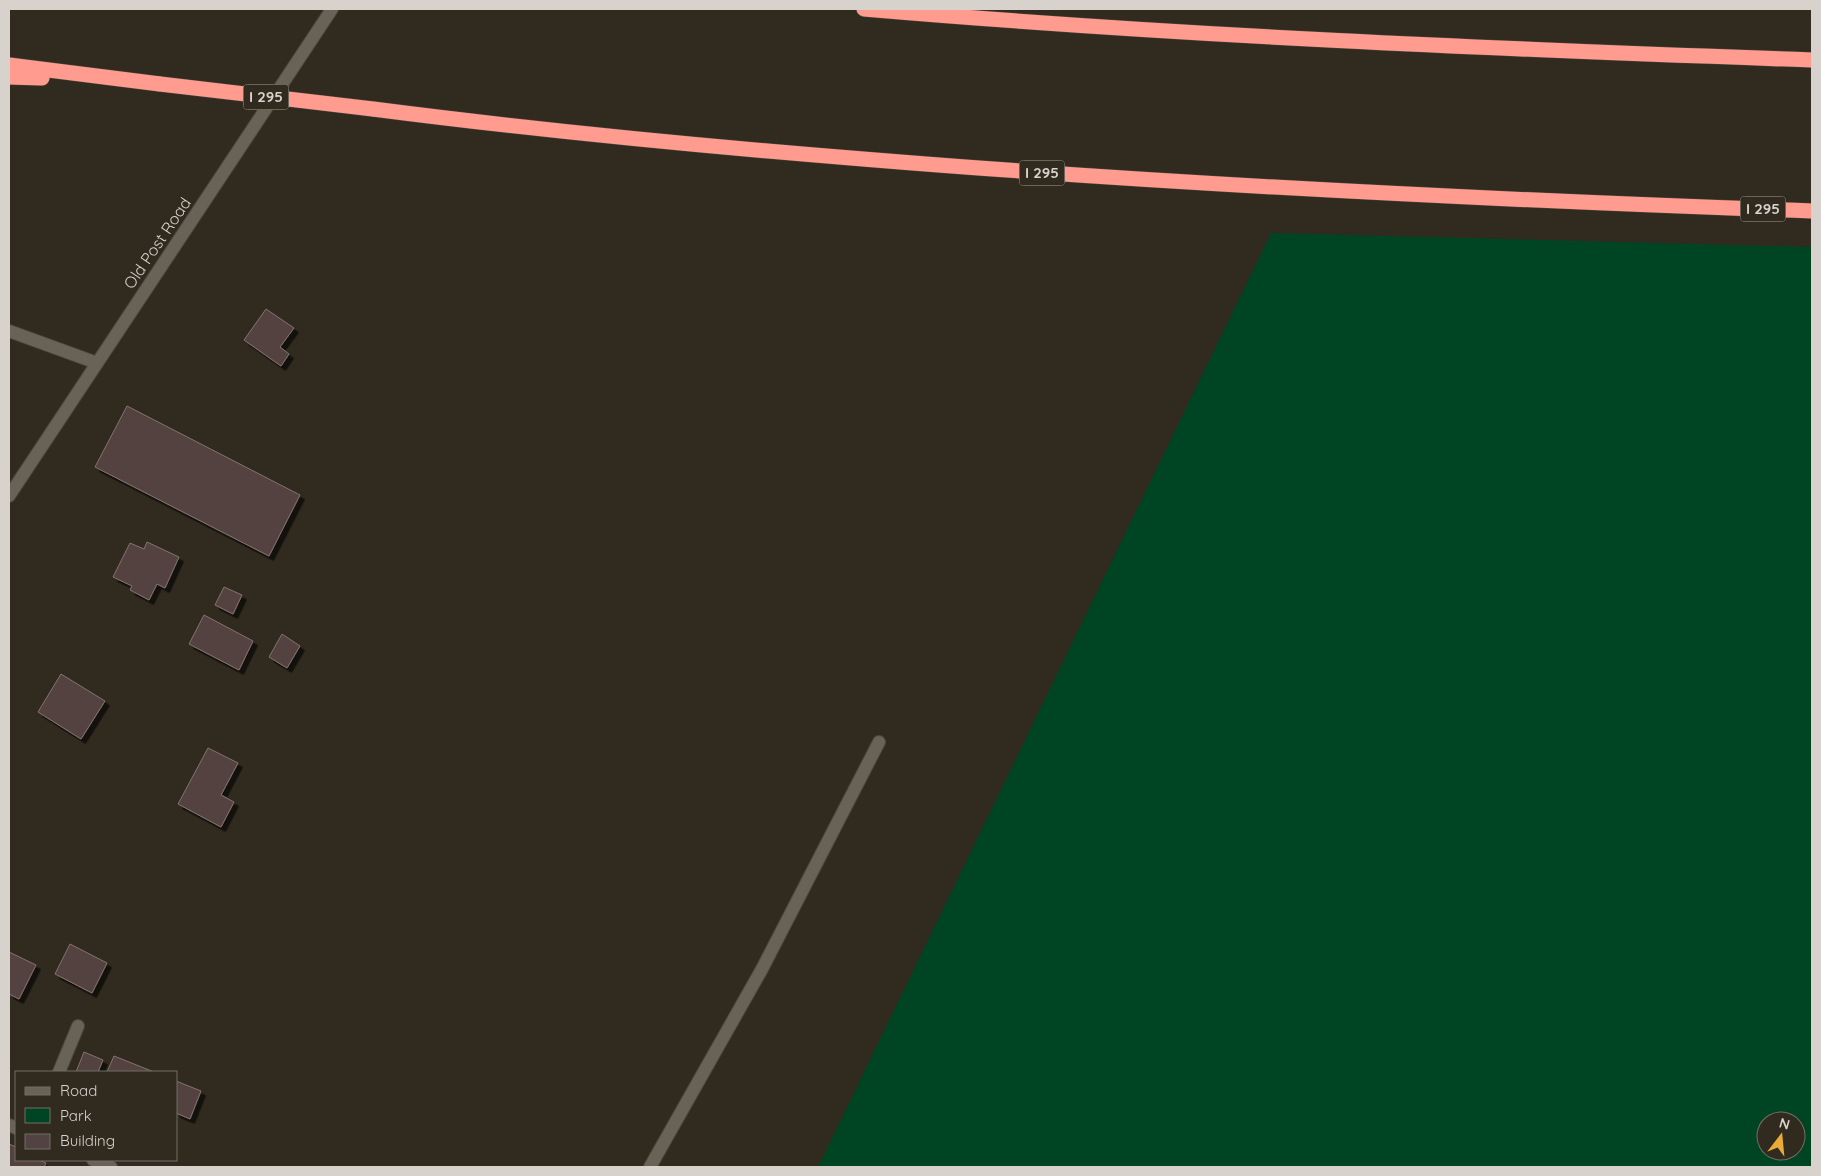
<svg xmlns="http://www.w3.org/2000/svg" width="1821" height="1176" font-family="Quicksand,sans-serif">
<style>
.green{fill:#004523;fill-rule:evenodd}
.building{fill:#524241;stroke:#847371;filter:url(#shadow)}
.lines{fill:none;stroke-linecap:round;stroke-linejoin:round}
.lane-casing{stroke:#4d483f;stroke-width:14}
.secondary-casing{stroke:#4d483f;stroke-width:14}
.highway-casing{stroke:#4d483f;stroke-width:16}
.lane{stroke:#696256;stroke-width:12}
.secondary{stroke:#696256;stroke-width:12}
.highway{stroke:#ff9b8f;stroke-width:15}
.highway-bridge-casing{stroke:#4d483f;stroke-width:16;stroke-linecap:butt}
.highway-bridge{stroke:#ff9b8f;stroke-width:15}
.labels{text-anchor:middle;stroke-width:4.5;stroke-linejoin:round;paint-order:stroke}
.shield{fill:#302a1f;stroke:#a5a098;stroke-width:1}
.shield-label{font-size:15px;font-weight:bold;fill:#d7d3cc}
.street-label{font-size:16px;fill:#d7d3cc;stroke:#302a1f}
</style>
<defs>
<filter id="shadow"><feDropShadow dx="4.5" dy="4.5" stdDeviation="0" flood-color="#0009"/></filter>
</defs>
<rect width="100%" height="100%" fill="#302a1f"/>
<path class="green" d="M1271 233 1812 247V1167H818ZM1766 1121H1796V1151H1766Z"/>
<path class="building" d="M266 309 294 328 280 347 289 354 281 366 244 340Z
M127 406 300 495 269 556 95 467Z
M147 542 179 557 165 588 157 584 149 600 130 590 132 586 113 577 130 543 144 549Z
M224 587 242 595 233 614 215 605Z
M204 615 253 641 239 670 189 644Z
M282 634 300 646 287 668 269 657Z
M61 674 105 701 81 739 38 712Z
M208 748 238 763 221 795 234 802 221 827 178 804Z
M70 944 107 963 92 993 55 974Z
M9 952 36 965 19 999 9 994Z
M84 1052 103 1060 98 1072H76Z
M114 1056 154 1072H107Z
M176 1081 201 1091 190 1119 176 1113Z
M9 1144 16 1147V1160H39L46 1163 44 1167H9Z"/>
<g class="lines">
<defs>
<path id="lane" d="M9 331 97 363
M59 1072 78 1026
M9 1125 16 1128
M93 1160 111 1167
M650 1167 762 969 879 742"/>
<path id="secondary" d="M9 496 332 9"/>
<path id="highway" d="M864 9C1180 36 1496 49 1812 60
M9 65 160 84
M9 77 42 78
M373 109C536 130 700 146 863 159 1179 185 1495 200 1812 211"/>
</defs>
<use href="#lane" class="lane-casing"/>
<use href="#secondary" class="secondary-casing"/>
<use href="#highway" class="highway-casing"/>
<use href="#lane" class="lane"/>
<use href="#secondary" class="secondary"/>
<use href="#highway" class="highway"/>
<defs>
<path id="highway-bridge" d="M160 84 373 109"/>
</defs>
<use href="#highway-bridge" class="highway-bridge-casing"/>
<use href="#highway-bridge" class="highway-bridge"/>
</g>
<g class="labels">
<g class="shield">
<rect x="243.5" y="84.5" width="45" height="25" rx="4"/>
<rect x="1019.5" y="160.5" width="45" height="25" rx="4"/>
<rect x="1740.5" y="196.5" width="45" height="25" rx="4"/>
</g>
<g class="shield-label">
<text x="266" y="102">I 295</text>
<text x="1042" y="178">I 295</text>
<text x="1763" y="214">I 295</text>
</g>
<g class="street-label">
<text transform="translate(157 243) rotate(-56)" y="6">Old Post Road</text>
</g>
</g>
<rect width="1821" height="1176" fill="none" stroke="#d7d3cc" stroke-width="20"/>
<rect x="15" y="1071" width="162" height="90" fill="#302a1f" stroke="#736e64"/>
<rect x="25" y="1087" width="25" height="8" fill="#696256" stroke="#736e64"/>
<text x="60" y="1096" font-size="15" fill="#d7d3cc">Road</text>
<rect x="25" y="1108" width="25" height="15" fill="#004523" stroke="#736e64"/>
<text x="60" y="1121" font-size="15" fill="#d7d3cc">Park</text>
<rect x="25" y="1134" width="25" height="15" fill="#524241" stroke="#736e64"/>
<text x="60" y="1146" font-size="15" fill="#d7d3cc">Building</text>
<g transform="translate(1781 1136) rotate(16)"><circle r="24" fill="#302a1f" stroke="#736e64"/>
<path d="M0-4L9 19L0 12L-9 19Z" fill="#eaaa38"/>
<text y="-8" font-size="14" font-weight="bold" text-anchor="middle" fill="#d7d3cc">N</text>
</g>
</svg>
